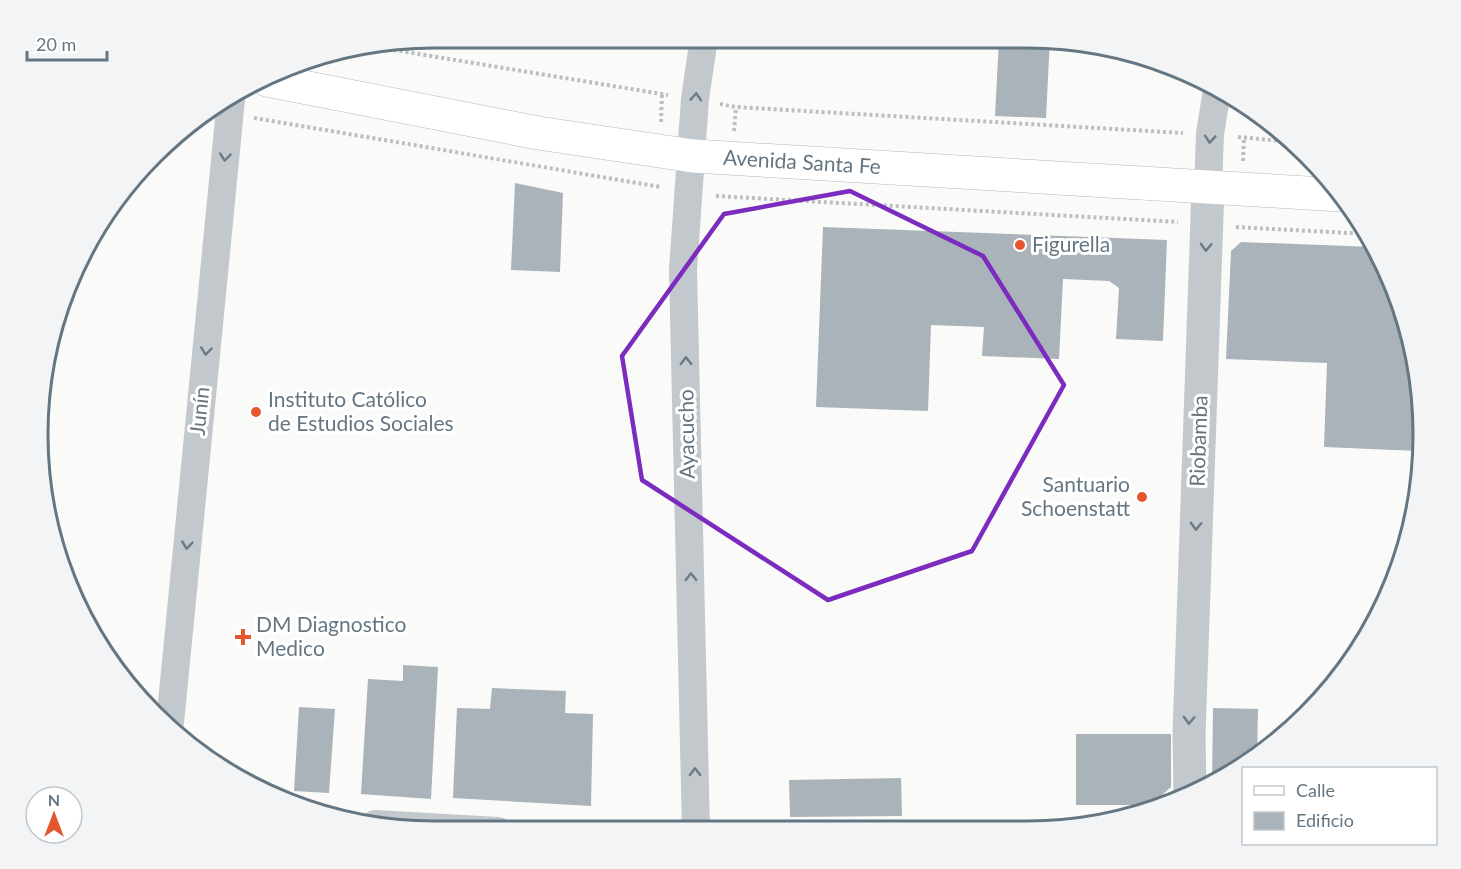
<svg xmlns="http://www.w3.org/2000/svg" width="1461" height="869" font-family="Lato,sans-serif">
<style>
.building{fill:#aab3b9}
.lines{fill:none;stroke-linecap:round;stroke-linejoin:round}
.secondary-casing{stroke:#b3babf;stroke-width:34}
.path{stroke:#bbbfc2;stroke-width:4;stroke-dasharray:3 3;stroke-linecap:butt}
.minor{stroke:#c3c8cc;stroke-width:28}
.tertiary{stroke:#c3c8cc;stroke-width:33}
.secondary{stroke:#fff;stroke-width:33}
.oneway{stroke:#6a7a87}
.marked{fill:none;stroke:#7b2cbf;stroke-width:4.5;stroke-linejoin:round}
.poi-dot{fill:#e4572e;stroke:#fff;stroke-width:2}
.labels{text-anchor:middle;stroke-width:6;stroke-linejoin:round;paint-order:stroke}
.street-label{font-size:21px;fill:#657683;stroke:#fff}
.poi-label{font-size:21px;fill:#657683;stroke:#fff;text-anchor:start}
.rim{fill:none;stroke:#657683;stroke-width:3}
</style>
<rect width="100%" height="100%" fill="#fafaf8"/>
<path class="building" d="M999 38H1050L1046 118 995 116Z
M515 183 563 193 560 272 511 270Z
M823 227 1167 240 1163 341 1116 339 1119 288 1109 281 1063 279 1059 359 982 356 984 327 931 325 928 411 816 407Z
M1241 242 1374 247 1393 283 1416 357 1420 400 1418 451 1324 447 1327 363 1226 359 1231 251Z
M403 665 438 667 431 799 361 794 368 679 403 681Z
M492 688 566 691 565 713 593 714 591 806 453 798 457 708 490 709Z
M299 707 335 709 329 793 294 791Z
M1213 708 1258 709 1257 755 1225 778 1212 784Z
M1076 734H1171V787L1151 805H1076Z
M901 778 902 816 790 817 789 780Z"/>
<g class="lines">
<defs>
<g id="secondary">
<path id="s1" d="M267 80 538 133 693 156 1341 195"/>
</g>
</defs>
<use href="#secondary" class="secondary-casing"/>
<path class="path" d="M376 47 668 95
M720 104 736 107 1183 133
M254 118 661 187
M661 122 662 94
M734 131 736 107
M1238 137 1293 142
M1243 161 1244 137
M716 196 1178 222
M1236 227 1368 234"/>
<path class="minor" d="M1208 188 1210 134 1217 90
M170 723 231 99
M375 824 498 831
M696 831 683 270 695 99 704 38"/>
<path class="tertiary" d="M1190 793 1189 734 1208 188"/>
<use href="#secondary" class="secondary"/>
</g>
<defs><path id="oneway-chevron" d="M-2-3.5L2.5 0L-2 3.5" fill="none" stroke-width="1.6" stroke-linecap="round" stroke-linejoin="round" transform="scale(1.5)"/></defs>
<g class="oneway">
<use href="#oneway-chevron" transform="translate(696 97) rotate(-86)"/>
<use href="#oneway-chevron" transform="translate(1210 139) rotate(94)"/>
<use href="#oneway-chevron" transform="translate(225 157) rotate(96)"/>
<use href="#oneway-chevron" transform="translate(1206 247) rotate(92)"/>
<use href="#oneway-chevron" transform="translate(206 351) rotate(96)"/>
<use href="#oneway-chevron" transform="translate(686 361) rotate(-91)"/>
<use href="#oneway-chevron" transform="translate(1196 526) rotate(92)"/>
<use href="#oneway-chevron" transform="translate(187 545) rotate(96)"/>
<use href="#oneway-chevron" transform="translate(691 577) rotate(-91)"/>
<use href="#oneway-chevron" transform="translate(1189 720) rotate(92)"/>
<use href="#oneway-chevron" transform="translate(695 772) rotate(-91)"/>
</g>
<path class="marked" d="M850 191 983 256 1064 385 972 551 828 600 642 480 622 356 724 214Z"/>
<g class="poi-dot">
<circle cx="1020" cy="245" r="6"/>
<circle cx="256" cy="412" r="6"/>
<circle cx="1142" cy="497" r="6"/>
<path d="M240 628h6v6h6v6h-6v6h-6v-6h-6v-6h6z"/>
</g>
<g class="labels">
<g class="street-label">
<text dy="7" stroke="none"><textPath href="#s1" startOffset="542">Avenida Santa Fe</textPath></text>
<text transform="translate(200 411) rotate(-84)" y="7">Junín</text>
<text transform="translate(687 434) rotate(-91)" y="7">Ayacucho</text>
<text transform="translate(1199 441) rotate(-88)" y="7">Riobamba</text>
</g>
<g class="poi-label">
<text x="1032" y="252">Figurella</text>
<text x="268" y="407">Instituto Católico<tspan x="268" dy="24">de Estudios Sociales</tspan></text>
<text x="1130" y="492" text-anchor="end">Santuario<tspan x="1130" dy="24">Schoenstatt</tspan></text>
<text x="256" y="632">DM Diagnostico<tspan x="256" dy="24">Medico</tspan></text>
</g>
</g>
<path d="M0 0H1461V869H0ZM434 48H1027A386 386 0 0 1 1413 434V435A386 386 0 0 1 1027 821H434A386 386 0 0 1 48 435V434A386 386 0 0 1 434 48Z" fill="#f3f4f5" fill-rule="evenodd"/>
<path class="rim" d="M434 48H1027A386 386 0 0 1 1413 434V435A386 386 0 0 1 1027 821H434A386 386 0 0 1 48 435V434A386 386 0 0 1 434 48Z"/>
<rect x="1242" y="767" width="195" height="78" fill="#ffffff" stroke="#c1c8cd" stroke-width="1.5"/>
<rect x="1254" y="786" width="30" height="9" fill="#ffffff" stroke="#c1c8cd" stroke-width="1.5"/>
<text x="1296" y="797" font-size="18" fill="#657683">Calle</text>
<rect x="1254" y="812" width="30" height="18" fill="#aab3b9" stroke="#c1c8cd" stroke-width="1.5"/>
<text x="1296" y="827" font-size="18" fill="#657683">Edificio</text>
<g transform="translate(54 815)"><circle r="28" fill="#ffffff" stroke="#c1c8cd" stroke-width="1.5"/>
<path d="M0-4.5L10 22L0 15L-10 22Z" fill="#e4572e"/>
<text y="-9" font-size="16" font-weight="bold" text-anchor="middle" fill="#657683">N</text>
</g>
<path d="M27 51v9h80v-9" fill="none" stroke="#657683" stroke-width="3"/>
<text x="36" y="51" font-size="18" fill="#657683" stroke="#ffffff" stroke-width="4.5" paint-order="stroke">20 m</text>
</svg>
